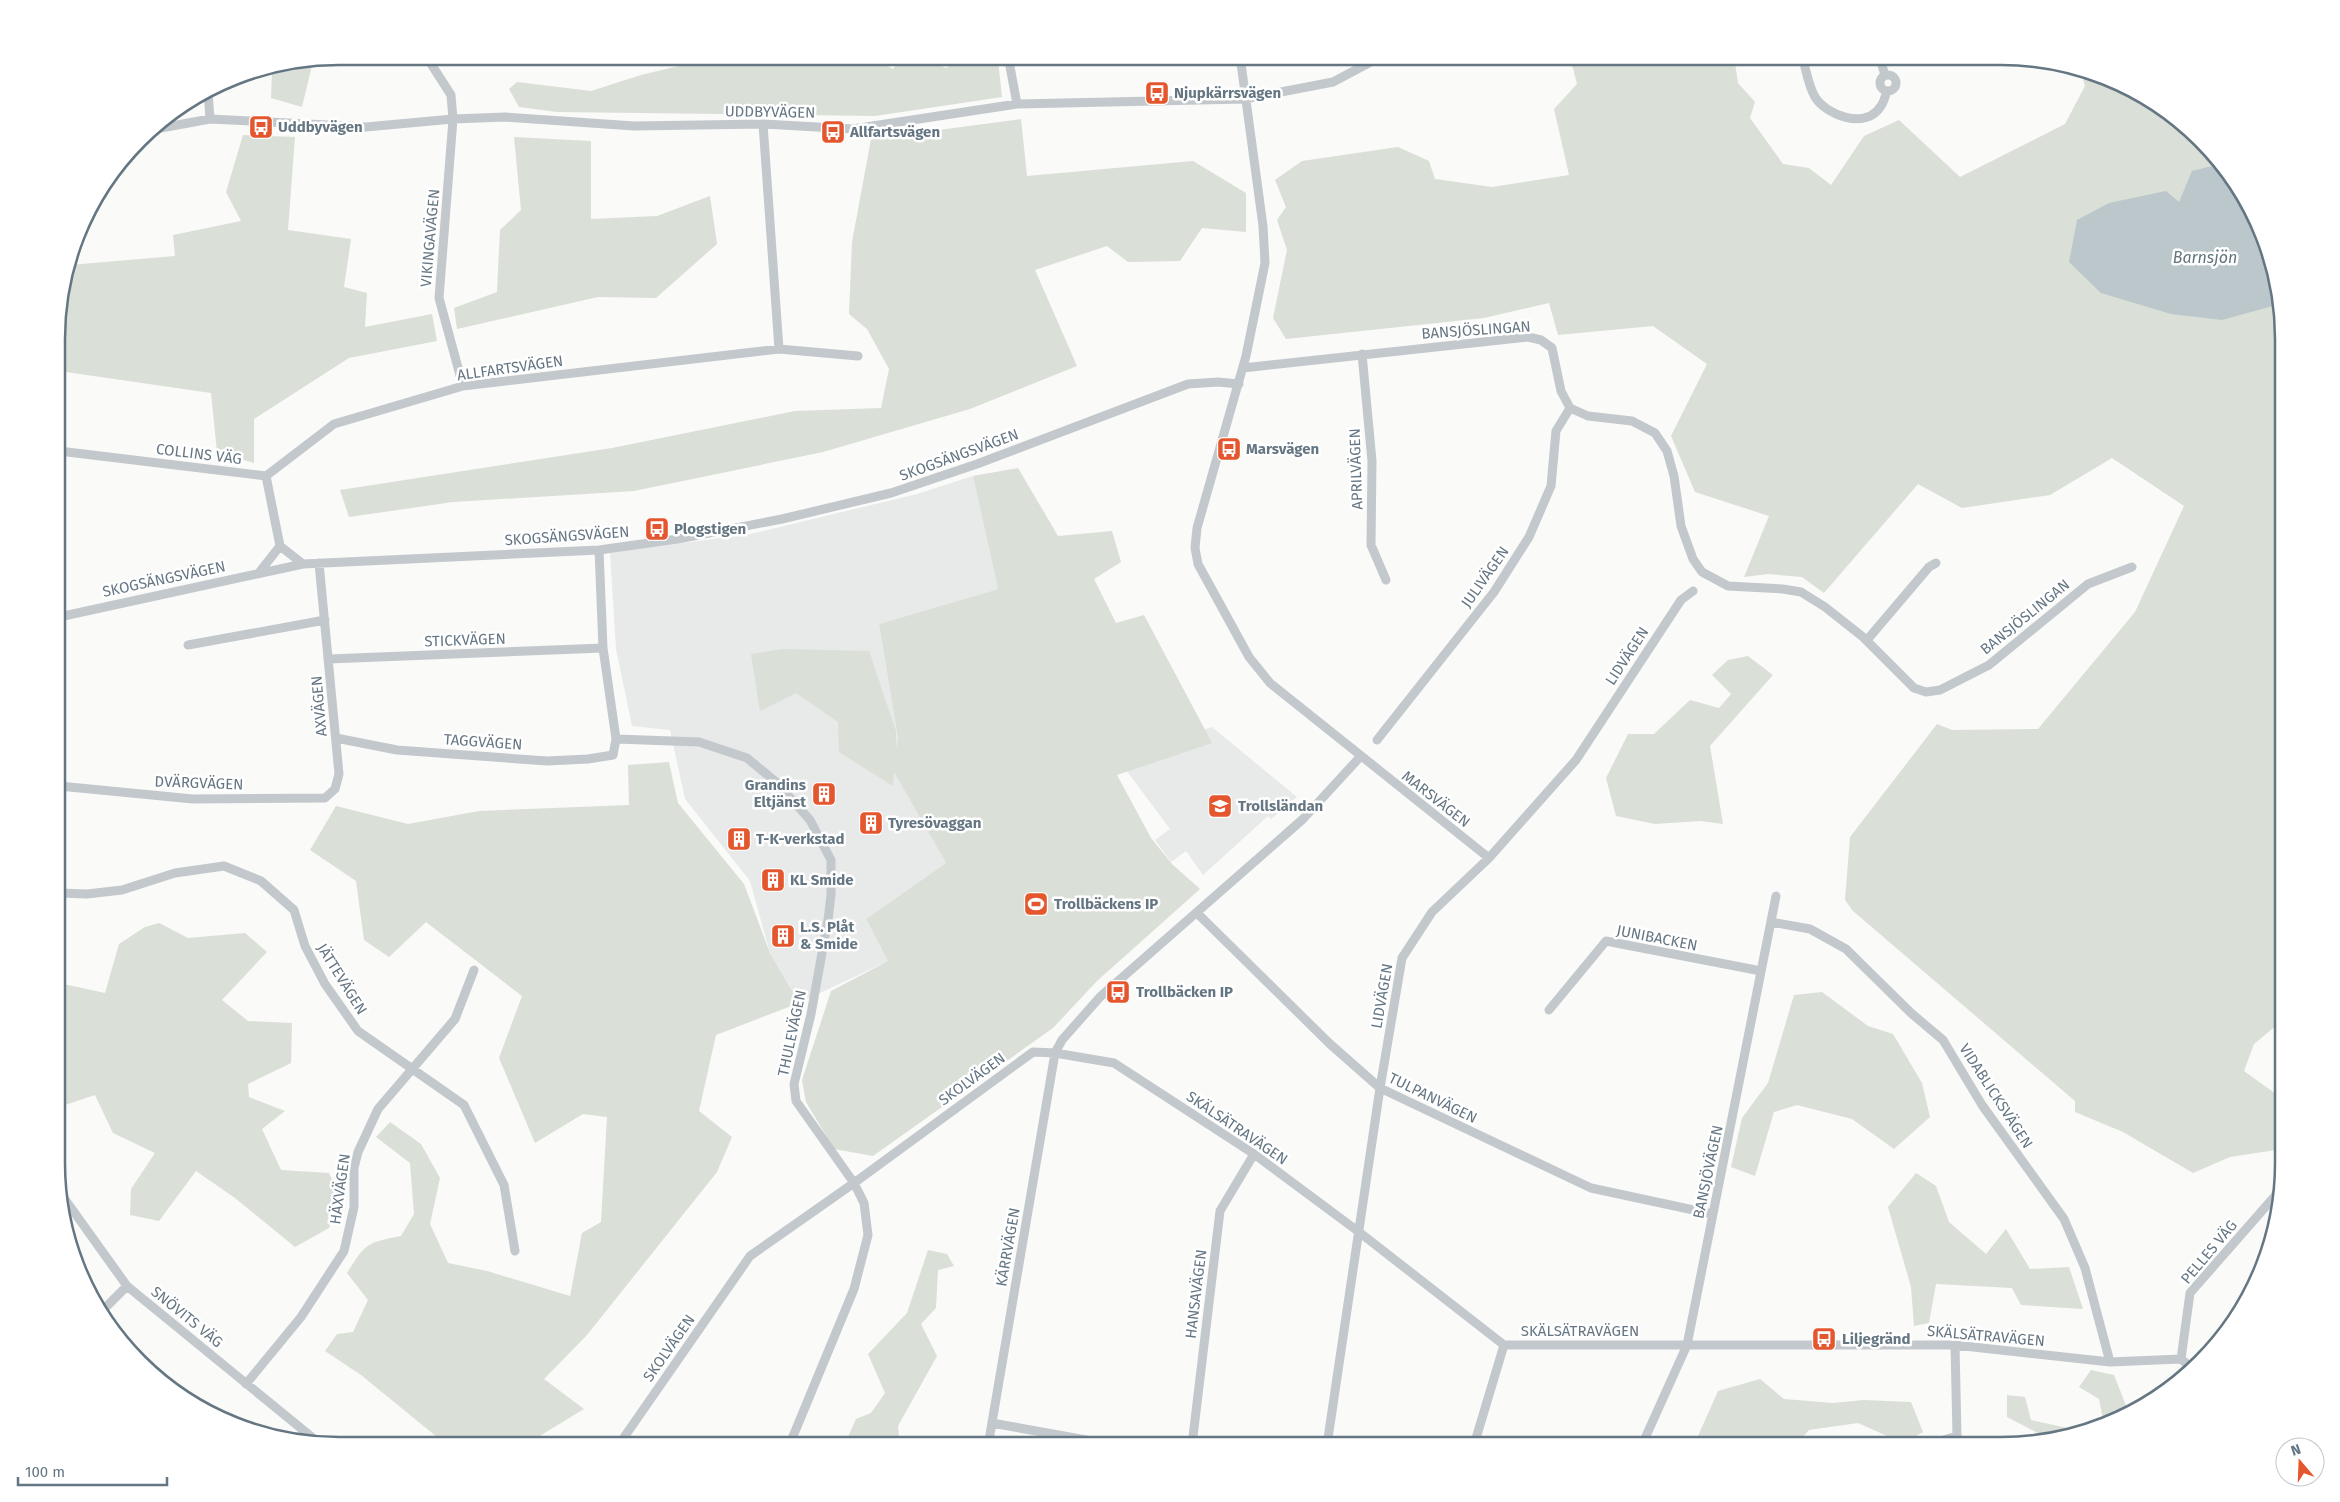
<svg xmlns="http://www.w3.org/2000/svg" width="2340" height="1502" font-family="'Fira Sans',sans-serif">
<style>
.built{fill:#e8e9e9}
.green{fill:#dadfd7}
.water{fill:#bbc7cb}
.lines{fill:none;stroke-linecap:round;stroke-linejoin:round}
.street{stroke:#c3c8cc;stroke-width:9}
.labels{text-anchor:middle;stroke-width:5;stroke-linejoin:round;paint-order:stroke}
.poi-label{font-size:15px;font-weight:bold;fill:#657683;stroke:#fff;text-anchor:start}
.street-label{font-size:15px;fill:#657683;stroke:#fff}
.water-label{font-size:16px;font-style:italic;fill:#60757c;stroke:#fff}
.rim{fill:none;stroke:#657683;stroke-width:2.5}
</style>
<rect width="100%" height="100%" fill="#fafaf8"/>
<path class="built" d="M973 476 998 589 879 624 898 739 891 766 946 863 866 919 888 961 799 1003 770 953 750 881 685 799 670 730 632 726 616 649 610 553 750 534 917 494Z
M1212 727 1297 797 1271 819 1268 816 1203 875 1186 851 1171 862 1155 840 1170 829 1126 770 1160 743Z"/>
<path class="green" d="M770 56H870L893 69 902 56H920L946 68 962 56H990L998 60 1002 97 875 116 557 112 519 107 509 89 517 82 591 91 641 75 717 57 767 65Z
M1563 56H1734L1738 83 1755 102 1750 118 1783 164 1809 168 1831 185 1864 136 1899 120 1960 177 2065 124 2085 86 2080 69 2091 71 2158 104 2213 152 2246 198 2274 266 2283 321V1020L2254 1044 2244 1071 2283 1099V1130L2276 1150 2230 1157 2193 1173 2123 1132 2075 1112V1101L1853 911 1845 900 1850 837 1937 724 1952 730 2038 729 2135 612 2184 506 2112 458 2050 495 1962 508 1918 484 1824 593 1802 577 1768 574 1744 577 1769 516 1695 492 1671 436 1707 364 1653 326 1558 335 1549 303 1484 318 1286 339 1273 318 1287 250 1277 220 1286 207 1275 180 1302 161 1398 147 1429 161 1435 179 1492 187 1569 175 1554 109 1577 84 1573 68Z
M313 61 302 107 271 98 272 70Z
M1021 119 1027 176 1193 161 1246 193V232L1202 228 1180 261 1128 262 1107 246 1035 270 1077 366 970 409 823 452 634 491 453 502 349 517 340 490 612 448 795 411 881 408 889 369 867 329 849 314 852 242 871 139Z
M243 135 295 137 288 230 351 239 344 287 367 293 365 327 432 314 437 341 349 358 254 419V463L217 452 211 393 59 371V303L70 265 175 256 173 235 241 221 226 192Z
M514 137 591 141V219L657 216 710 196 717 244 656 298 598 297 457 329 454 308 497 292 500 230 521 210Z
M1018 468 1058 536 1112 531 1121 562 1094 579 1116 623 1144 615 1212 743 1117 775 1151 838 1172 864 1200 889 1097 981 1053 1028 873 1156 834 1149 806 1102 802 1080 831 991 888 961 866 919 946 863 894 772 893 786 839 752 838 722 796 693 760 711 751 654 783 649 869 651 896 731V747L898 739 879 624 998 589 973 476Z
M1748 656 1773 675 1710 746 1723 824 1700 821 1655 824 1616 816 1606 778 1628 734H1654L1690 700 1719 708 1731 694 1712 675 1728 660Z
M669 762 678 803 744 884 770 953 799 1003 716 1035 699 1111 732 1137 717 1172 587 1335 544 1379 584 1409 533 1440 529 1446H448L361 1375 325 1351 337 1334 353 1332 368 1300 347 1273C366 1243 366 1243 401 1236L414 1214 410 1163 376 1137 390 1122 421 1144 440 1178 430 1224 448 1263 487 1271 570 1296 582 1233 601 1222 607 1117 583 1114 535 1143 499 1058 522 996 426 922 389 957 364 940 356 881 310 850 336 806 408 824 479 811 629 805 628 765Z
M159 923 188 938 245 933 267 952 222 1000 248 1021 292 1023 291 1063 248 1084 249 1097 285 1111 262 1129 281 1170 329 1173 339 1194 329 1228 295 1247 235 1198 196 1171 159 1221 130 1215 131 1189 155 1153 113 1133 95 1095 59 1107V983L105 993 119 944 145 927Z
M1822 992 1868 1026 1893 1034 1922 1083 1930 1117 1894 1149 1852 1119 1797 1105 1774 1112 1755 1176 1731 1167 1742 1118 1768 1083 1794 995Z
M1916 1173 1936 1186 1949 1222 1986 1254 2006 1229 2030 1269 2069 1267 2083 1309 2021 1305 2012 1288 1936 1284 1929 1323 1914 1326 1911 1287 1888 1207Z
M928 1250 947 1254 954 1266 938 1270 936 1308 921 1324 937 1356 898 1426 900 1446H844L856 1419 871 1413 885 1393 868 1354 907 1313Z
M2091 1370 2114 1375 2129 1413 2104 1424 2099 1399 2079 1387Z
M1760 1379 1784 1399 1833 1403 1864 1400 1911 1402 1923 1432 1903 1443 1858 1423 1809 1430 1796 1445H1694L1718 1391Z
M2007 1395 2025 1397 2031 1420 2081 1431 2095 1427 2074 1436 2051 1440 2007 1417Z"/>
<path class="water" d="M2221 164 2246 198 2274 266 2280 304 2222 320 2171 314 2101 293 2069 262 2077 220 2109 203 2166 191 2179 202 2192 171Z"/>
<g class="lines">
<path class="street" d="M426 56 451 95 453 119 439 298 463 386
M1008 56 1017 104
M1240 56 1263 226 1265 263 1246 356 1197 528 1195 548 1198 564 1249 657 1270 683 1489 858
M1802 56C1806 69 1808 85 1815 97 1827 116 1866 130 1881 106 1884 102 1885 96 1887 91
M1879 56 1885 75
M1880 83a8 8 0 1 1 16 0a8 8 0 1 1-16 0Z
M208 92 210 119
M763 124 779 349
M150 130 210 119 366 127 453 119 505 117 634 126 763 124 853 129 1017 104 1245 99 1333 82 1382 56
M1362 354 1372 461 1371 545 1386 580
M1243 368 1528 337 1541 340 1552 348 1561 391 1570 408 1588 416 1632 421 1655 433 1667 451 1674 476 1681 526 1693 559 1702 572 1728 586 1783 589 1801 592 1825 607 1863 637 1914 688 1926 692 1940 690 1989 665 2088 584 2132 567
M59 451 266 476 280 546 258 574
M266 476 334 424 463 386 779 349 858 356
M280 546 303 564
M59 617 303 564 599 550 678 539 782 519 891 493 977 464 1188 384 1218 382 1239 384
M1867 640 1929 567 1936 563
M188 645 325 620
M329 659 603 648
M336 738 397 750 547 761 588 759 613 755 616 739 603 648 599 550
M616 739 699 742 747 758 776 782 810 820 831 860V895L828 920 811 1014 794 1084 796 1101 854 1183 864 1203 868 1235 854 1289 789 1446
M1377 740 1494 592 1529 537 1551 486 1556 431 1570 408
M59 786 193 799 325 798 335 789 339 774 319 563
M59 893 87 894 122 890 175 873 224 866 261 881 294 910 305 946 325 984 358 1031 464 1105 504 1185 515 1251
M1197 913 1330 1044 1380 1088 1591 1188 1712 1214
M1771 922 1810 929 1846 949 1911 1013 1943 1040 1982 1105 2064 1219 2085 1268 2110 1362
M1549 1010 1606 941 1761 971
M59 1191 127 1286 319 1443
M100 1313 127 1286
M1955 1345 1957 1436 1959 1445
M2181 1359 2190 1293 2275 1196 2283 1174
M246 1384 301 1317 344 1251 354 1207V1168L358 1152 378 1109 455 1019 474 970
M992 1423 1114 1445
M1192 1445 1220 1211 1254 1154
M1327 1445 1380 1088 1402 958 1432 912 1489 858 1576 760 1681 600 1693 591
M1474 1445 1504 1345
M1642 1445 1687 1345 1776 896
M1927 1445 1957 1436
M618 1446 750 1256 854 1183 1033 1052 1055 1053 1114 1063 1254 1154 1359 1232 1504 1345H1955L2110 1362 2181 1359 2193 1369
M988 1446 1055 1053 1062 1040 1100 997 1303 819 1360 757"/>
</g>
<defs>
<symbol id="bus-square" viewBox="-11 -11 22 22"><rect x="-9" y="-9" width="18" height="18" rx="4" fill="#e4572e" stroke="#fff"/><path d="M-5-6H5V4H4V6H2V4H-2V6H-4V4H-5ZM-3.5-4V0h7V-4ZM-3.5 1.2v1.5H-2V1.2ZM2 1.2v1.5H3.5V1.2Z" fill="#fff"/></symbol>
<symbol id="building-square" viewBox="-11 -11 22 22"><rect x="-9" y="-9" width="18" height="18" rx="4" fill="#e4572e" stroke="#fff"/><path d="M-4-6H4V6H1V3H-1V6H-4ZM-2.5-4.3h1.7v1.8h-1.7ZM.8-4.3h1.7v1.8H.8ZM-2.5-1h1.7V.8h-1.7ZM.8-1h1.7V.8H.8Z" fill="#fff"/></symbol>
<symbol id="school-square" viewBox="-11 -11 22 22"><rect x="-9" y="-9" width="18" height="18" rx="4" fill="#e4572e" stroke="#fff"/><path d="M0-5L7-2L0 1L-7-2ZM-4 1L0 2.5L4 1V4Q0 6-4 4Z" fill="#fff"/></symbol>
<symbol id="stadium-square" viewBox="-11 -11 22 22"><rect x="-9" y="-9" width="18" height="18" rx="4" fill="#e4572e" stroke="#fff"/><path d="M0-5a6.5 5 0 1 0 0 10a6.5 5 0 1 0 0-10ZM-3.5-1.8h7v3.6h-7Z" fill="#fff"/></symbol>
</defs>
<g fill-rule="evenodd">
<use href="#bus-square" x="1143" y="79" width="28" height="28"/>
<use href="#bus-square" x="247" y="113" width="28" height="28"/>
<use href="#bus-square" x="819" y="118" width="28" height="28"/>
<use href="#bus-square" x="1215" y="435" width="28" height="28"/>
<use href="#bus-square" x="643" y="515" width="28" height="28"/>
<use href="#building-square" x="810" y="780" width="28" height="28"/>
<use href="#school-square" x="1206" y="792" width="28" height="28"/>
<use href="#building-square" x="857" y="809" width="28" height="28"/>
<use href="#building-square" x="725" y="825" width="28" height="28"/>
<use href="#building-square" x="759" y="866" width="28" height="28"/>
<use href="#stadium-square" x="1022" y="890" width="28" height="28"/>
<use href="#building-square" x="769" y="922" width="28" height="28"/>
<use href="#bus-square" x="1104" y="978" width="28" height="28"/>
<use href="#bus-square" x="1810" y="1325" width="28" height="28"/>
</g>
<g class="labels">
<g class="poi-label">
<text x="1174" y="98">Njupkärrsvägen</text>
<text x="278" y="132">Uddbyvägen</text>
<text x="850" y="137">Allfartsvägen</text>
<text x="1246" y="454">Marsvägen</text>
<text x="674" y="534">Plogstigen</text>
<text x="806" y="790" text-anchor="end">Grandins<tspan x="806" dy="17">Eltjänst</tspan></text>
<text x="1238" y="811">Trollsländan</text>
<text x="888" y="828">Tyresövaggan</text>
<text x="756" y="844">T-K-verkstad</text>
<text x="790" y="885">KL Smide</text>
<text x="1054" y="909">Trollbäckens IP</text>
<text x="800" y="932">L.S. Plåt<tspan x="800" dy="17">&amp; Smide</tspan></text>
<text x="1136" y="997">Trollbäcken IP</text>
<text x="1842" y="1344">Liljegränd</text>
</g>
<g class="street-label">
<text transform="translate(770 112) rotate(1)" y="5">UDDBYVÄGEN</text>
<text transform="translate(430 238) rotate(-85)" y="5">VIKINGAVÄGEN</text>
<text transform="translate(1476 330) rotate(-4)" y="5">BANSJÖSLINGAN</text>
<text transform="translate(510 368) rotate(-8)" y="5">ALLFARTSVÄGEN</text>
<text transform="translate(199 454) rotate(7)" y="5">COLLINS VÄG</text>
<text transform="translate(959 455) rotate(-20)" y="5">SKOGSÄNGSVÄGEN</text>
<text transform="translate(1356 469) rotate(-92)" y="5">APRILVÄGEN</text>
<text transform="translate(567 536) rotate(-4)" y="5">SKOGSÄNGSVÄGEN</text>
<text transform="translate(1485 577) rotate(-55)" y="5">JULIVÄGEN</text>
<text transform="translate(164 579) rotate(-12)" y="5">SKOGSÄNGSVÄGEN</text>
<text transform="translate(2025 617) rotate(-39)" y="5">BANSJÖSLINGAN</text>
<text transform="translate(465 640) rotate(-2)" y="5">STICKVÄGEN</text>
<text transform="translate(1627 656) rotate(-57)" y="5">LIDVÄGEN</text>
<text transform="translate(319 706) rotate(-95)" y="5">AXVÄGEN</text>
<text transform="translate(483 742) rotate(4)" y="5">TAGGVÄGEN</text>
<text transform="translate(199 783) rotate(2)" y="5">DVÄRGVÄGEN</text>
<text transform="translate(1436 799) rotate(38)" y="5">MARSVÄGEN</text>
<text transform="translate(1657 938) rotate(11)" y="5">JUNIBACKEN</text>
<text transform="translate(342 979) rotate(58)" y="5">JÄTTEVÄGEN</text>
<text transform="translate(1382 996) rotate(-80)" y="5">LIDVÄGEN</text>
<text transform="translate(792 1033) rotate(-78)" y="5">THULEVÄGEN</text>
<text transform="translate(972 1079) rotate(-36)" y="5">SKOLVÄGEN</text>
<text transform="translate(1996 1096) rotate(57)" y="5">VIDABLICKSVÄGEN</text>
<text transform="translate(1433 1098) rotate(26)" y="5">TULPANVÄGEN</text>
<text transform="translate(1237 1128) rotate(34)" y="5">SKÄLSÄTRAVÄGEN</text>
<text transform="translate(1708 1172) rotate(-78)" y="5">BANSJÖVÄGEN</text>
<text transform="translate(340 1189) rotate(-82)" y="5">HÄXVÄGEN</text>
<text transform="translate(1008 1247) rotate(-80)" y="5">KÄRRVÄGEN</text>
<text transform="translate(2209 1252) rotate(-50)" y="5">PELLES VÄG</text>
<text transform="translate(1196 1294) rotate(-83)" y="5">HANSAVÄGEN</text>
<text transform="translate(187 1317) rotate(39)" y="5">SNÖVITS VÄG</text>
<text x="1580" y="1336">SKÄLSÄTRAVÄGEN</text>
<text transform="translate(1986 1336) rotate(5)" y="5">SKÄLSÄTRAVÄGEN</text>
<text transform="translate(669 1348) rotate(-55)" y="5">SKOLVÄGEN</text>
</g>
<g class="water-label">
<text x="2205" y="263">Barnsjön</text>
</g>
</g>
<path d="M0 0H2340V1502H0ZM339 65H2001A274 274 0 0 1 2275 339V1163A274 274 0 0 1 2001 1437H339A274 274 0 0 1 65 1163V339A274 274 0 0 1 339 65Z" fill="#fff" fill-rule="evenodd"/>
<path class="rim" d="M339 65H2001A274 274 0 0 1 2275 339V1163A274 274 0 0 1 2001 1437H339A274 274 0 0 1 65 1163V339A274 274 0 0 1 339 65Z"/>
<g transform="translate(2300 1462) rotate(341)"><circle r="24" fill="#ffffff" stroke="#c1c8cd"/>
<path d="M0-4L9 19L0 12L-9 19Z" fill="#e4572e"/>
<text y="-8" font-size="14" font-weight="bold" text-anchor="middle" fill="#657683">N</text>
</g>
<path d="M18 1477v8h149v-8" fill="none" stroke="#657683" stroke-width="2.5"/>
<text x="25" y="1477" font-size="15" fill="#657683" stroke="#ffffff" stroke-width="4" paint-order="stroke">100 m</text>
</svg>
